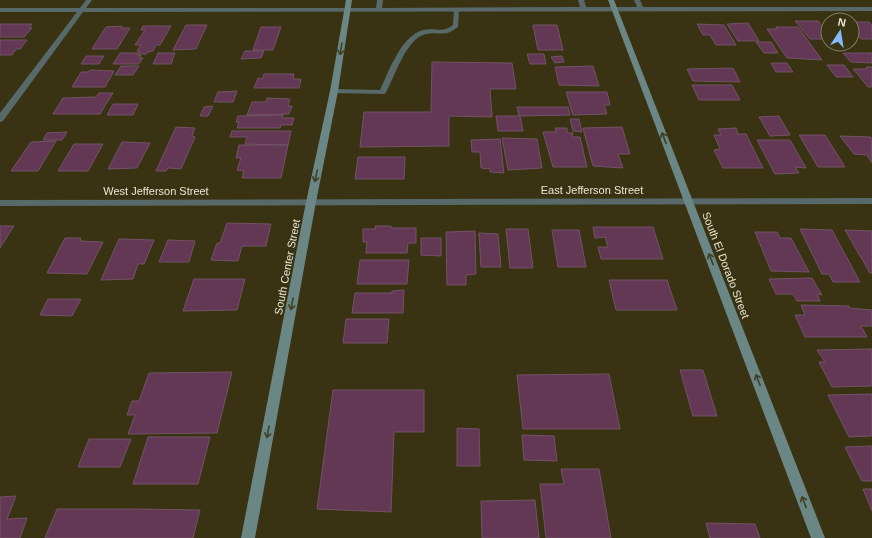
<svg xmlns="http://www.w3.org/2000/svg" width="872" height="538" font-family="Helvetica,sans-serif">
<style>
.building{fill:#633854;stroke:#725366}
.lines{fill:none;stroke-linecap:round;stroke-linejoin:round}
.lane{fill:#576968;fill-rule:evenodd}
.street{fill:#576968;fill-rule:evenodd}
.secondary{fill:#6a8786;fill-rule:evenodd}
.oneway{stroke:#404024}
.labels{text-anchor:middle;stroke-width:4;stroke-linejoin:round;paint-order:stroke}
.street-label{font-size:11px;fill:#e9e6d4;stroke:#393313}
</style>
<rect width="100%" height="100%" fill="#393313"/>
<path class="building" d="M795 21H818L828 33V39H810Z
M852 22H869L872 25V39H861L852 30Z
M748 23 759 41H738L727 24Z
M0 24H32L29 28H32L24 37H0Z
M697 24 724 25 736 45H716L710 35H703Z
M186 25H207L196 49 173 50Z
M533 25H557L563 50H538Z
M122 26 121 28H130L117 49H92L106 27Z
M143 26H171L160 45H156L153 51 148 52 146 54H139V51H137L141 45H135L145 30H141Z
M261 27H281L273 50H253Z
M776 27H798L822 60 787 58 767 29H777Z
M0 40H27L20 49H16L12 55H0Z
M756 42H771L778 53H764Z
M245 51H264L261 58 241 59Z
M120 53H138L137 55H141L139 58H143L139 64H113Z
M158 53H175L171 64H153Z
M843 53H872V63L851 62Z
M527 54H544L546 64H530Z
M86 56H104L99 64H81Z
M562 56 564 62 555 63 551 57Z
M432 62 512 63 516 89H490L492 117 449 116V146L360 147 364 112H431Z
M771 63H787L793 72H776Z
M827 65H844L853 77H836Z
M121 66H139L133 75H115Z
M593 66 599 86 559 85 555 67Z
M866 67H872V87H868L853 69H867Z
M733 68 740 82 693 81 687 69Z
M90 70 114 71 105 87H72L81 72H88Z
M264 74H294L293 79H301L299 88H254L258 78 262 79Z
M692 85H732L740 100H699Z
M237 91 233 102H214L218 92Z
M566 92H607L610 105H604L607 114 573 115Z
M99 93H113L100 114H53L63 98 96 97Z
M267 98 290 99 288 106H292L289 114 247 115 252 102H266Z
M113 104H138L133 115H107Z
M213 106 208 116H200L204 107Z
M517 107H568L570 115 519 116Z
M283 115 282 118H294L292 125H281L280 128H237L239 122H236L238 116Z
M496 116H520L523 131H498Z
M779 116 790 135 770 136 759 117Z
M570 119H579L582 132 573 131Z
M176 127 195 128 192 136 195 137 181 169 168 168 166 171H156Z
M622 127 630 154H618L623 168 593 166 583 128Z
M555 128H567V133H573L572 137H580L587 167H553L543 132H556Z
M736 128 738 134H746L763 168H723L714 150 720 149 714 135H721L718 129Z
M232 131H291L288 145 245 144 247 137H230Z
M67 132 62 140H43L47 133Z
M799 135H825L845 167H818Z
M840 136 871 137 872 163 867 155 854 154Z
M502 138 537 139 542 168 508 170Z
M500 139 504 173 490 172V169L481 168 480 152H472L471 140Z
M757 140H790L806 168 795 167 799 173 775 174Z
M56 141 38 171H11L31 142Z
M122 142 150 143 137 168 108 169Z
M74 144H103L88 171H58Z
M239 145H288L281 178H242L244 171 237 170 241 158H236Z
M358 157H405L404 179H355Z
M227 223 271 224 266 246H242L238 261 211 260 217 243H220Z
M0 226H14L0 248Z
M375 226H391V228H416V243H408L407 253H366L367 242H363V229H376Z
M593 227H653L663 259H601L598 247H608L605 237 595 238Z
M506 229H528L533 268H510Z
M800 229 832 230 860 282H833L829 274H822Z
M552 230H579L586 267H558Z
M845 230 872 231V273H870Z
M475 231 476 274 466 275V285H447L446 232Z
M755 232H777L780 238H791L809 272 771 271Z
M479 233 498 234 501 267H481Z
M65 238H81L80 241 103 242 87 274 47 273Z
M421 238H441V256L421 255Z
M119 239 154 240 144 264H138L133 279 101 280Z
M168 240 195 241 189 262H159Z
M360 260H409L407 284H357Z
M812 278 822 295 817 294 820 301H797L793 294H776L769 279Z
M194 279H245L237 310 183 311Z
M609 280H667L677 310H616Z
M404 290 403 313H352L355 293H392V291Z
M48 299H81L72 316 40 315Z
M801 305 849 306V308L872 310V326H861L867 337H805L795 315H805Z
M346 319H389L387 343H343Z
M872 349V386L832 387 819 362H825L817 350Z
M680 370H703L717 416H693Z
M232 372 217 433 128 434 135 415H127L132 401H139L149 373Z
M609 374 620 429H523L517 375Z
M333 390H424V432H394L391 512 317 509Z
M872 394V436L849 437 828 395Z
M457 428 479 429 480 466H457Z
M522 435 554 436 557 461 524 460Z
M148 437H210L198 484H133Z
M89 439H131L120 467H78Z
M872 446V481H862L845 447Z
M561 469H599L611 538H546L540 484H564Z
M863 489H872V511Z
M16 496 7 519 27 518 20 538H0V497Z
M535 500 539 538H482L481 501Z
M57 509H134L200 510 193 538H45Z
M706 523 755 524 760 538H710Z"/>
<g class="lines">
<path class="lane" d="M454 9 459 10 458 27C444 38 441 31 426 34 406 38 395 77 385 94L331 93V89H334L380 90C389 71 401 36 423 30 434 27 442 34 453 25Z"/>
<path class="street" d="M86 0H92L86 8H376L377 0H383L382 8 580 7 578 0H584L586 7H637L634 0H640L643 7H872V11L83 12 3 121 0 122V113L77 12H0V8H80Z
M872 198V204L0 206V200Z"/>
<path class="secondary" d="M346 0H352L338 91 316 202 255 538H241L306 202 330 91Z
M608 0H614L825 538H811Z"/>
</g>
<defs><path id="oneway-shaft" d="M-6 0H5M1.5-3L5.5 0L1.5 3" fill="none" stroke-width="1.6" stroke-linecap="round" stroke-linejoin="round"/></defs>
<g class="oneway">
<use href="#oneway-shaft" transform="translate(341 49) rotate(99)"/>
<use href="#oneway-shaft" transform="translate(664 138) rotate(-111)"/>
<use href="#oneway-shaft" transform="translate(316 176) rotate(102)"/>
<use href="#oneway-shaft" transform="translate(711 259) rotate(-111)"/>
<use href="#oneway-shaft" transform="translate(292 304) rotate(101)"/>
<use href="#oneway-shaft" transform="translate(758 380) rotate(-111)"/>
<use href="#oneway-shaft" transform="translate(268 432) rotate(101)"/>
<use href="#oneway-shaft" transform="translate(804 502) rotate(-111)"/>
</g>
<g class="labels">
<g class="street-label">
<text x="592" y="194">East Jefferson Street</text>
<text x="156" y="195">West Jefferson Street</text>
<text transform="translate(726 265) rotate(69)" y="4">South El Dorado Street</text>
<text transform="translate(287 267) rotate(-79)" y="4">South Center Street</text>
</g>
</g>
<g transform="translate(840 32) rotate(12)"><circle r="19" fill="#393313" stroke="#7f7b60"/>
<path d="M0-3L7 15L0 10L-7 15Z" fill="#84bcfb"/>
<text y="-6" font-size="11" font-weight="bold" text-anchor="middle" fill="#e9e6d4">N</text>
</g>
</svg>
